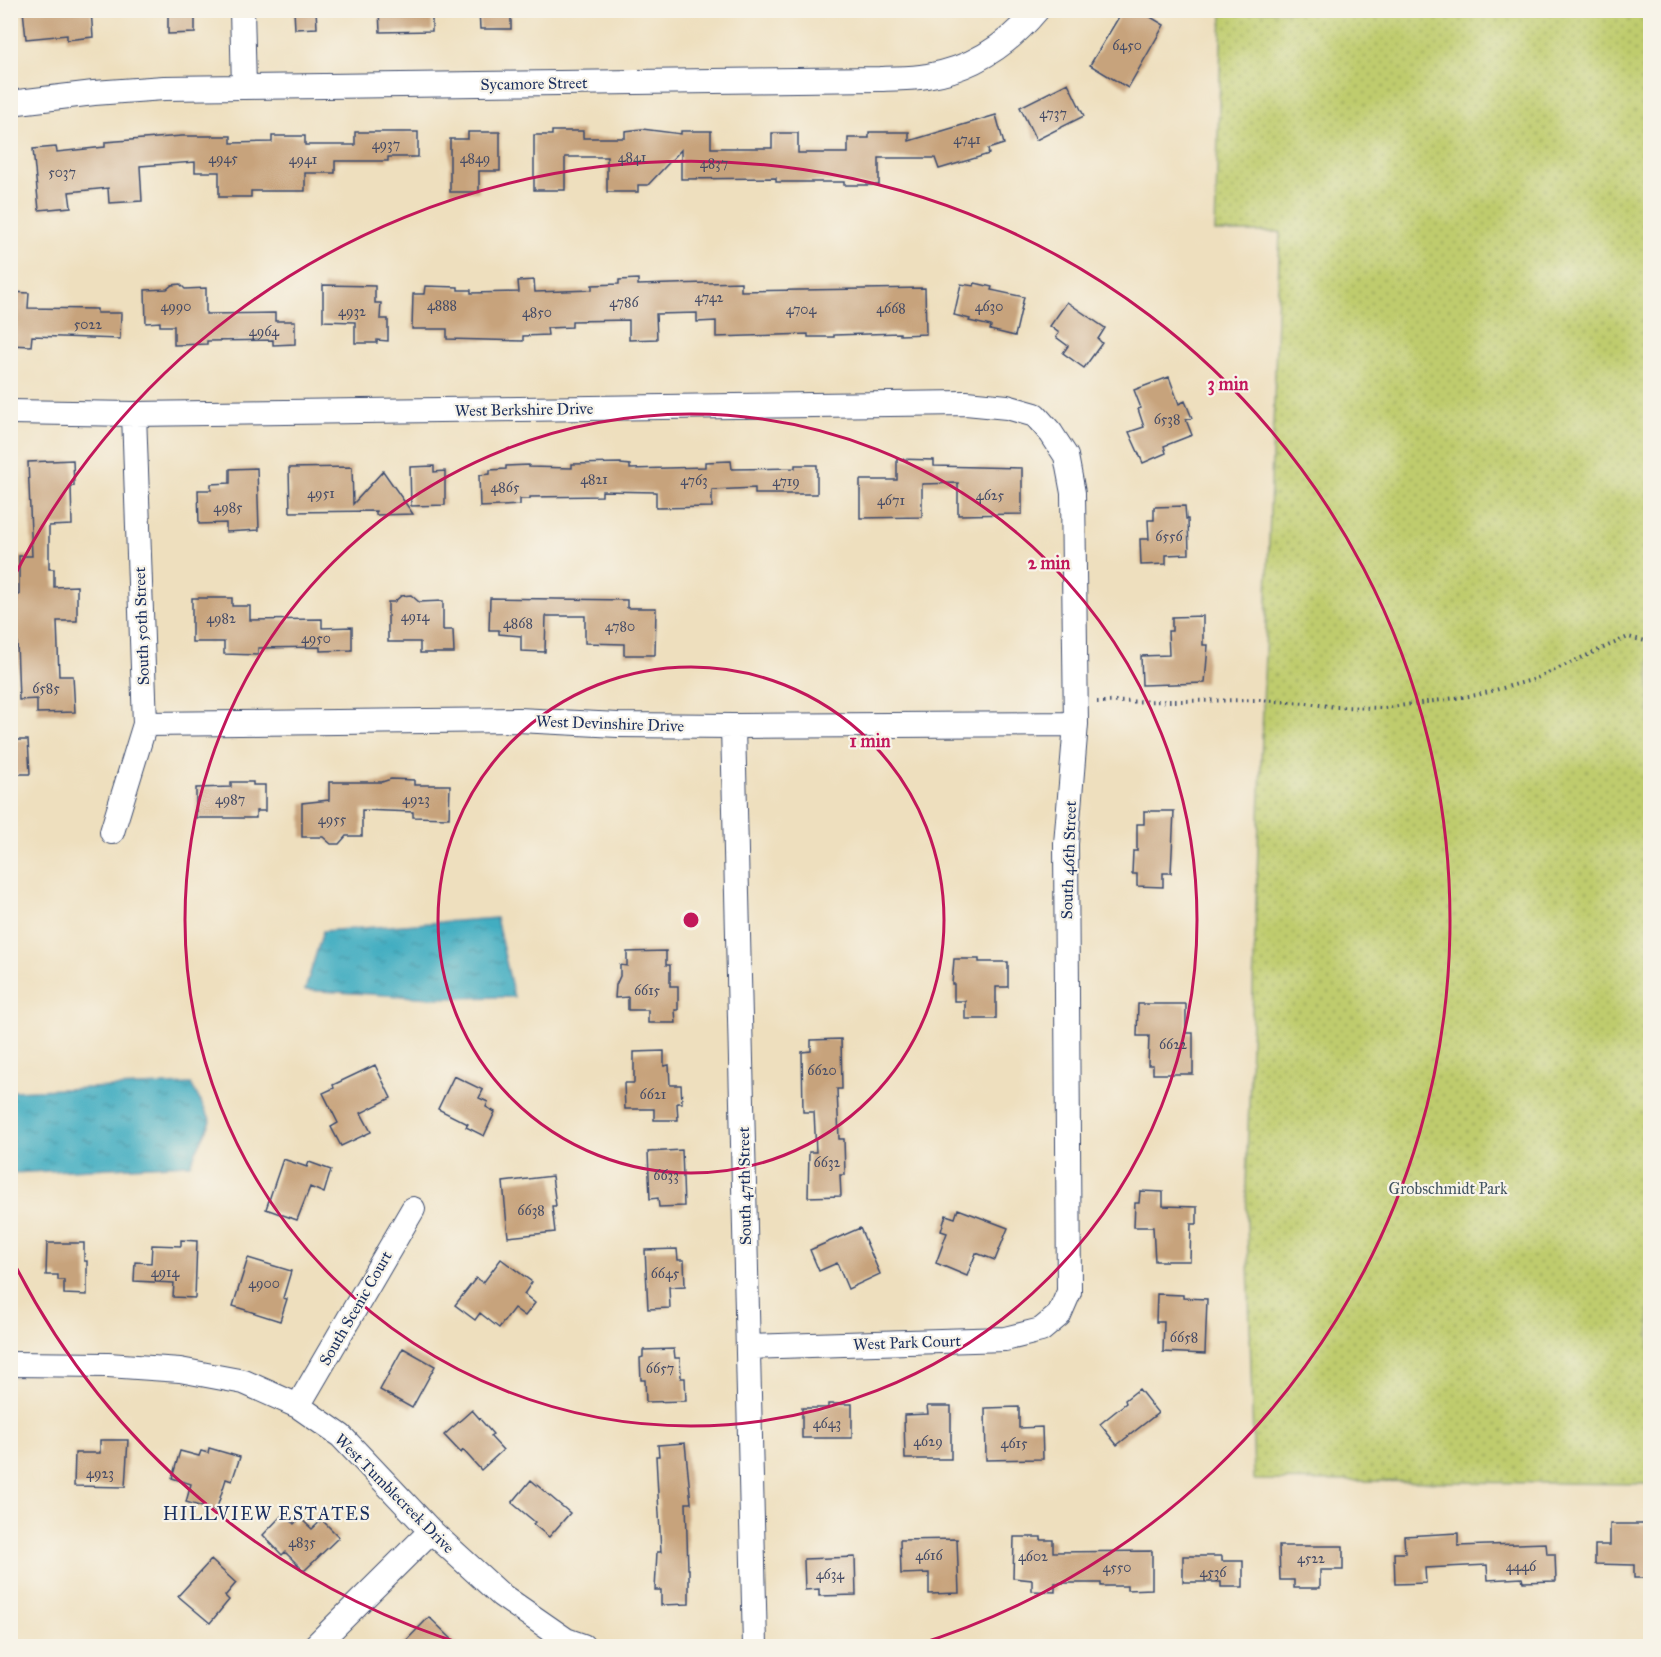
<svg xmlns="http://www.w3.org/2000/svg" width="1661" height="1657" font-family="'IM FELL Great Primer',serif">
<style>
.park{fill:url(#park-dots);stroke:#6d7e66;stroke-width:1.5}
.water{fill:url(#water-ripples);stroke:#2e6e90;stroke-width:1.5}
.building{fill:#c7a37c}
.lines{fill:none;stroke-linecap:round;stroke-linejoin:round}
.minor-casing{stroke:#3b496c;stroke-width:26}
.path{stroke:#3b496c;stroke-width:4;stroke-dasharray:1.5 4.5;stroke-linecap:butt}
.minor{stroke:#fff;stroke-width:24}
.ring{fill:none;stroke:#c2185b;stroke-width:3}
.labels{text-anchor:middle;stroke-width:4.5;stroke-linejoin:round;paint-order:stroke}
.number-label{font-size:14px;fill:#464c66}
.street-label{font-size:16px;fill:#1b2f5e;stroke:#f7f3e8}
.park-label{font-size:16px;fill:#445662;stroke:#f7f3e8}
.neighbourhood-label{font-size:18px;letter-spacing:1.5px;fill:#1b2f5e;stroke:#f7f3e8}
.centre{fill:#c2185b;stroke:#f7f3e8;stroke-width:3}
.ring-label{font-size:18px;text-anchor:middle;font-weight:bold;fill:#c2185b;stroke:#f7f3e8;stroke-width:4.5;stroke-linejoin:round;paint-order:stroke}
</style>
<defs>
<pattern id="park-dots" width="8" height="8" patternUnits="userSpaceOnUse" patternTransform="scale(1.5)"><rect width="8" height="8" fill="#bfcc6d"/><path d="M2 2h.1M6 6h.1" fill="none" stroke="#9aa65d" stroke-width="1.8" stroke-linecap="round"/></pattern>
<pattern id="water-ripples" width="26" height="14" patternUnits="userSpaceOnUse" patternTransform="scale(1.5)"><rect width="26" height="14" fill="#42adc1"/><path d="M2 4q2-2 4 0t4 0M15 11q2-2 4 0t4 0" fill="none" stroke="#368da0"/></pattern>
</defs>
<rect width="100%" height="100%" fill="#f7f3e8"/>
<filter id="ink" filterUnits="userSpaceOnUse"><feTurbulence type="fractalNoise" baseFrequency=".0167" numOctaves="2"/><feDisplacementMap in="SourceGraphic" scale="12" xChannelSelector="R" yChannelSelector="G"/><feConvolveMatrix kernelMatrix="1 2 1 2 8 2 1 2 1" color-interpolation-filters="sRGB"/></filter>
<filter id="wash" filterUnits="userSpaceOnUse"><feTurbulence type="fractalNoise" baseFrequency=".008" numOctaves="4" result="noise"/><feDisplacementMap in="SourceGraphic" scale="24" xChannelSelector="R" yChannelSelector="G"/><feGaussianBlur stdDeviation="1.35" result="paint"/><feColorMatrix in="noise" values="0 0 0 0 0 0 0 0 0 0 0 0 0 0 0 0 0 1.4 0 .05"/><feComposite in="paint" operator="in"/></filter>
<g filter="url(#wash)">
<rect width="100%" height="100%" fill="#eedfbe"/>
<path class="park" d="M1222 11H1650V1484L1254 1480 1246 1184 1280 232H1215Z"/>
<path class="water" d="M496 918 514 997 434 998 305 990 323 931Z
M191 1084 211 1121 190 1164 11 1173V1091Z"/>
<g id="blocks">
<path class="building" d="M23 10H91L93 37 67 40V35L26 39Z
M168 10H195V33L168 34Z
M294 10H316L317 28 295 29Z
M379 10H432V31L380 32Z
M479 10H511V29H480Z
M1123 10H1139L1164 25 1128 88 1090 65Z
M1068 83 1084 116 1036 140 1020 107Z
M996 115 1004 144 988 149 989 154 939 169 935 158H879V185H844V182H776V178L681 179V150L648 185H638V192H607V157H565V190H534V135H552V131H583V138H625V131L642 129 681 134V131H711V148H772V133H798V153H848V138H869V132H909V141Z
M355 132H418V157H388V161H335V173H305V191H251V197H219V172H195V162L140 166 142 201 109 203 108 188 69 192 71 207 39 210 33 149 56 147 57 152 105 147V142L182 136H231V143L272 142V136H305V145H355Z
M468 132H500V171H479V192H450V139H468Z
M638 279V285L741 282V291L925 288 926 334 900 335V333L834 335V337H808V334L716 337V321L697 322V313L656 314 657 339 629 340V320L572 321V327L547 328 548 335 523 336V341L447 339V329H412L413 294H424L425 286 458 287V290H471V293L519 292 518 281 534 280 535 292 592 290V285L619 284V280Z
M975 283 992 287 991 290 1024 297 1015 336 990 330 991 326 969 321 970 319 954 315 961 284 974 286Z
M180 284 185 289 206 288V314L275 313V321H295V344L273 345V340L207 341V344L174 345V326H160V322L146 323 145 290 167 289 172 285Z
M323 285 375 286V303H381L380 319H388V341L377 340V343H355V322L323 321Z
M10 292 29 293 28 308 97 309V313H121L120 339 32 336 31 346 10 345Z
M1067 302 1105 328 1098 339 1102 343 1084 368 1063 353 1068 346 1056 337 1059 333 1050 326Z
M1169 377 1179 404 1185 401 1192 418 1186 420 1192 435 1164 446 1166 453 1143 463 1129 432 1144 427 1138 409 1141 408 1134 390Z
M897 459 934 460V466L1022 468V514L958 515V483L922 484V517L860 518V480H897Z
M73 460 74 486H71L72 525 49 526V569H54V587L77 586V621H57L59 676H73L75 712 37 713V699L19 700 16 613H13V595H19V556H32L28 462Z
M731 461 732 469 795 468V465H817V494H755V488L712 490V507L656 508V492L602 491V496L530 497V499H520V505L480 507 479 475 490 474V470L506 469V466L529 465V467L572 468V464L621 463V464L630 465V469L705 467V462Z
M434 466V472L445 471V505L411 506 410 467Z
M352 467 353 504 383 471 413 514 376 515V511L290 512 289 468Z
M257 468 259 530 226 532V523L199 524 198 490H211V484L230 483V469Z
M1185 506 1186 519H1188L1189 554 1166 555V564L1141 565 1140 539H1149L1148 520H1154V507Z
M411 595 419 602 443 601V630H453L454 653H420V642H388V602H394L401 596Z
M192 598H232V606H250V620L322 619V628L352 627V650L320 651V647L258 648V655L224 654V642H192Z
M490 598 627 600V608H656L655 655H624V644L585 643V616H546L545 652 521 651V636L499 634V630H489Z
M1203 616V645H1208L1205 683 1142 685 1141 656 1169 655 1168 631H1172V617Z
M10 740H28L30 774H10Z
M391 779 414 780V785H450L449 818 413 817V812L362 810V836H346L339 844H331L323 837H302V803L329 800V782H382Z
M231 782H253V785H265V811H256V818H196V788L231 787Z
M1144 811H1174L1171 873H1163V887L1137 886V874H1132L1133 851H1137V824H1144Z
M666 951V965H670V986H678V1010H675L676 1023H648V1010H628V997L615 998 616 985 620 976V965L627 966V952Z
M954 959H979V962H1008V987H996V1019H965V1001H954V984H952Z
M1138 1004H1186V1033H1193V1074H1153V1065H1148L1149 1036H1137Z
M841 1039 842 1089H837L839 1139H844L845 1175H840L841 1196 808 1197 809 1152H816L814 1112H803L802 1052 811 1051V1040Z
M664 1051V1066L669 1065 670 1085H681L682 1103H677L678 1120H654V1109H625L624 1083H634V1052Z
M375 1065 391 1098 361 1113 371 1132 341 1146 331 1127 338 1123 323 1093 334 1088 333 1085Z
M454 1076 483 1090 479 1098 488 1102 486 1107 495 1112 484 1136 466 1127 468 1124 438 1109Z
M682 1150 684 1206 659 1207 658 1198 650 1199 648 1152Z
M283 1159 307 1167 309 1162 331 1170 324 1193 310 1187 297 1220 266 1209Z
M552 1176 556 1206H552L555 1232 508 1237 503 1182Z
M1140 1191 1163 1192V1206L1197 1207V1224H1191L1190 1261H1155L1153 1227H1134L1135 1203H1139Z
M958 1209 1008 1228 995 1260 976 1253 967 1276 936 1263 947 1233 941 1231 946 1215 955 1218Z
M860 1228 880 1274 848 1289 837 1263 819 1271 810 1250Z
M181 1240 197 1241 195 1298 173 1297 174 1283 134 1281 135 1262 151 1263 152 1245 181 1246Z
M47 1243H84V1261H87V1295L64 1294V1280H58V1275H46Z
M677 1249 678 1260H684L685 1286 669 1287 670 1308 648 1309 645 1250Z
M248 1258 291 1271 283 1298 287 1299 280 1321 233 1306Z
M501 1259 532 1282 524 1294 535 1303 525 1316 514 1308 499 1328 480 1313 475 1320 455 1305 476 1278 483 1283Z
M1157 1294 1183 1295V1298L1207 1299 1205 1354 1163 1352 1164 1322H1156Z
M403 1348 435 1366 412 1408 380 1390Z
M674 1349 675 1358H680L681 1378H685L686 1401 646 1402 645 1380H641L640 1358 643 1357V1350Z
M1139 1389 1158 1413 1117 1445 1100 1424 1126 1403 1125 1400Z
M828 1404H852V1438H802V1408H828Z
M927 1406H951V1459H905L904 1415 928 1414Z
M1019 1407V1428L1042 1427 1043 1459 986 1460 985 1408Z
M472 1410 493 1434 490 1436 503 1450 481 1470 463 1450 461 1453 444 1435Z
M100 1440H128L125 1487 74 1486 75 1453H100Z
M685 1443 691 1503H686L688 1569H689V1604L661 1605V1590H655L657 1552H661L656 1456H659L658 1445Z
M209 1448 240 1457 232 1481 226 1479 216 1511 186 1502 191 1484 172 1478 180 1451 199 1456 201 1451 208 1453Z
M531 1480 570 1513 549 1537 533 1524 535 1522 512 1503Z
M284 1513 294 1524 300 1518 312 1529 322 1520 339 1537 304 1571 285 1552 282 1555 263 1535Z
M1610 1524H1650V1578H1634V1565L1595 1564V1545H1610Z
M1458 1533V1546L1546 1543 1547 1554H1555L1556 1581 1523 1582 1522 1578 1488 1580 1487 1565 1425 1568 1426 1583 1395 1584 1394 1553H1405L1404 1536Z
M1014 1537H1041V1540H1053V1552L1152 1551V1589L1127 1590V1586H1101V1583H1055V1592L1032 1591V1580L1013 1578Z
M957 1539 959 1593 929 1594V1573L901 1574 900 1540Z
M1279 1546H1343V1570H1320V1588H1294V1580H1280Z
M1183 1556H1222V1561H1243V1587H1221V1582H1183Z
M855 1557 856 1595 819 1596V1589L805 1590 804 1559Z
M211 1560 236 1583 225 1596 229 1600 210 1623 178 1596Z
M429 1617 460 1647H400Z"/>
</g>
</g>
<g filter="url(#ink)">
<use href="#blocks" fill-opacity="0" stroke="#3b496c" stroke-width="1.5"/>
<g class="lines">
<defs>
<path id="minor" d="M242 10 244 87
M10 103 94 93 164 88 880 79C895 78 912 79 927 76 972 69 1008 45 1037 10
M10 412 134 414 966 403 1007 407 1035 415 1051 433 1066 456 1073 493 1076 724 1066 844 1069 1292 1059 1315 1041 1330 1005 1339 748 1347
M145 724 518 720 618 725 733 726 1076 724
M733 726 755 1646
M112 832 145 724 134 414
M10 1364 108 1365 180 1370 244 1382 298 1406 341 1436 431 1531 501 1595 566 1640 583 1646
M298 1406 413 1209
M315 1646 431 1531"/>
</defs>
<use href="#minor" class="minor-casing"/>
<path class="path" d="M1097 702 1259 700 1306 703 1336 707 1384 708 1477 695 1532 680 1628 637 1650 642"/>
<use href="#minor" class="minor"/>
</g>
</g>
<g class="ring">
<circle cx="691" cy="920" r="253"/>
<circle cx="691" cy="920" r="506"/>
<path d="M469 1646A759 759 0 0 1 12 1259M12 581A759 759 0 1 1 913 1646"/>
</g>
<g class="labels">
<g class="number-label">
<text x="1127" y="50">6450</text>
<text x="1053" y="118">4737</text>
<text x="967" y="144">4741</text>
<text x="386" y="149">4937</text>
<text x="632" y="162">4841</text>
<text x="223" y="163">4945</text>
<text x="475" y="163">4849</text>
<text x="303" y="164">4941</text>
<text x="714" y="168">4837</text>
<text x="62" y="177">5037</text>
<text x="709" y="302">4742</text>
<text x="624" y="307">4786</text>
<text x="442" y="310">4888</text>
<text x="176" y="311">4990</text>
<text x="989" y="311">4630</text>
<text x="891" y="313">4668</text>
<text x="801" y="314">4704</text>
<text x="352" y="316">4932</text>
<text x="537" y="317">4850</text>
<text x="88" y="329">5022</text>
<text x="264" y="336">4964</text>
<text x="1167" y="424">6538</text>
<text x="594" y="484">4821</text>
<text x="694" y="485">4763</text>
<text x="786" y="486">4719</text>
<text x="505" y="492">4865</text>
<text x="321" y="498">4951</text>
<text x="990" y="500">4625</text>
<text x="891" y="505">4671</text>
<text x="228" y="512">4985</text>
<text x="1169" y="541">6556</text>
<text x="415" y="621">4914</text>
<text x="221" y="623">4982</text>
<text x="518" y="628">4868</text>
<text x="620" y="631">4780</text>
<text x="316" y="643">4950</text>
<text x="46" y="693">6585</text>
<text x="230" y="804">4987</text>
<text x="416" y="804">4923</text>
<text x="332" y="824">4955</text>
<text x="647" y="995">6615</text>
<text x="1173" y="1049">6622</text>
<text x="822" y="1075">6620</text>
<text x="653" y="1099">6621</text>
<text x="827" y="1167">6632</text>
<text x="666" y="1180">6633</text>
<text x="531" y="1215">6638</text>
<text x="165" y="1277">4914</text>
<text x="665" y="1278">6645</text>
<text x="264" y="1288">4900</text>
<text x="1184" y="1342">6658</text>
<text x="660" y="1373">6657</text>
<text x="827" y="1428">4643</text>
<text x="928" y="1446">4629</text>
<text x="1014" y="1448">4615</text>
<text x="100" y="1478">4923</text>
<text x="302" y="1547">4835</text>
<text x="929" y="1560">4616</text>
<text x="1033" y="1561">4602</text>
<text x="1311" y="1563">4522</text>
<text x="1521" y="1571">4446</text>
<text x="1117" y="1572">4550</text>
<text x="1213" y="1577">4536</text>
<text x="830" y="1579">4634</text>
</g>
<g class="street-label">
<text transform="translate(534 83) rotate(-1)" y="6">Sycamore Street</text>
<text transform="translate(524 409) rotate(-1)" y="6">West Berkshire Drive</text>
<text transform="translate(141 626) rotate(-92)" y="6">South 50th Street</text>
<text transform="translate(610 723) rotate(2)" y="6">West Devinshire Drive</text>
<text transform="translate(1068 860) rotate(-88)" y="6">South 46th Street</text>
<text transform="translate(744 1186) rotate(-91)" y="6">South 47th Street</text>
<text transform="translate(355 1308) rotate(-60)" y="6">South Scenic Court</text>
<text transform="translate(907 1342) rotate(-2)" y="6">West Park Court</text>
<text transform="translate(395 1493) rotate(45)" y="6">West Tumblecreek Drive</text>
</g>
<g class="park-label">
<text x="1448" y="1194">Grobschmidt Park</text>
</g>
<g class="neighbourhood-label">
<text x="267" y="1520">HILLVIEW ESTATES</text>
</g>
</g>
<circle cx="691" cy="920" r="9" class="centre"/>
<g class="ring-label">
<text x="1228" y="390">3 min</text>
<text x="1049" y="569">2 min</text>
<text x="870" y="747">1 min</text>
</g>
<rect width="1661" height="1657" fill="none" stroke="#f7f3e8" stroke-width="36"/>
</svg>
